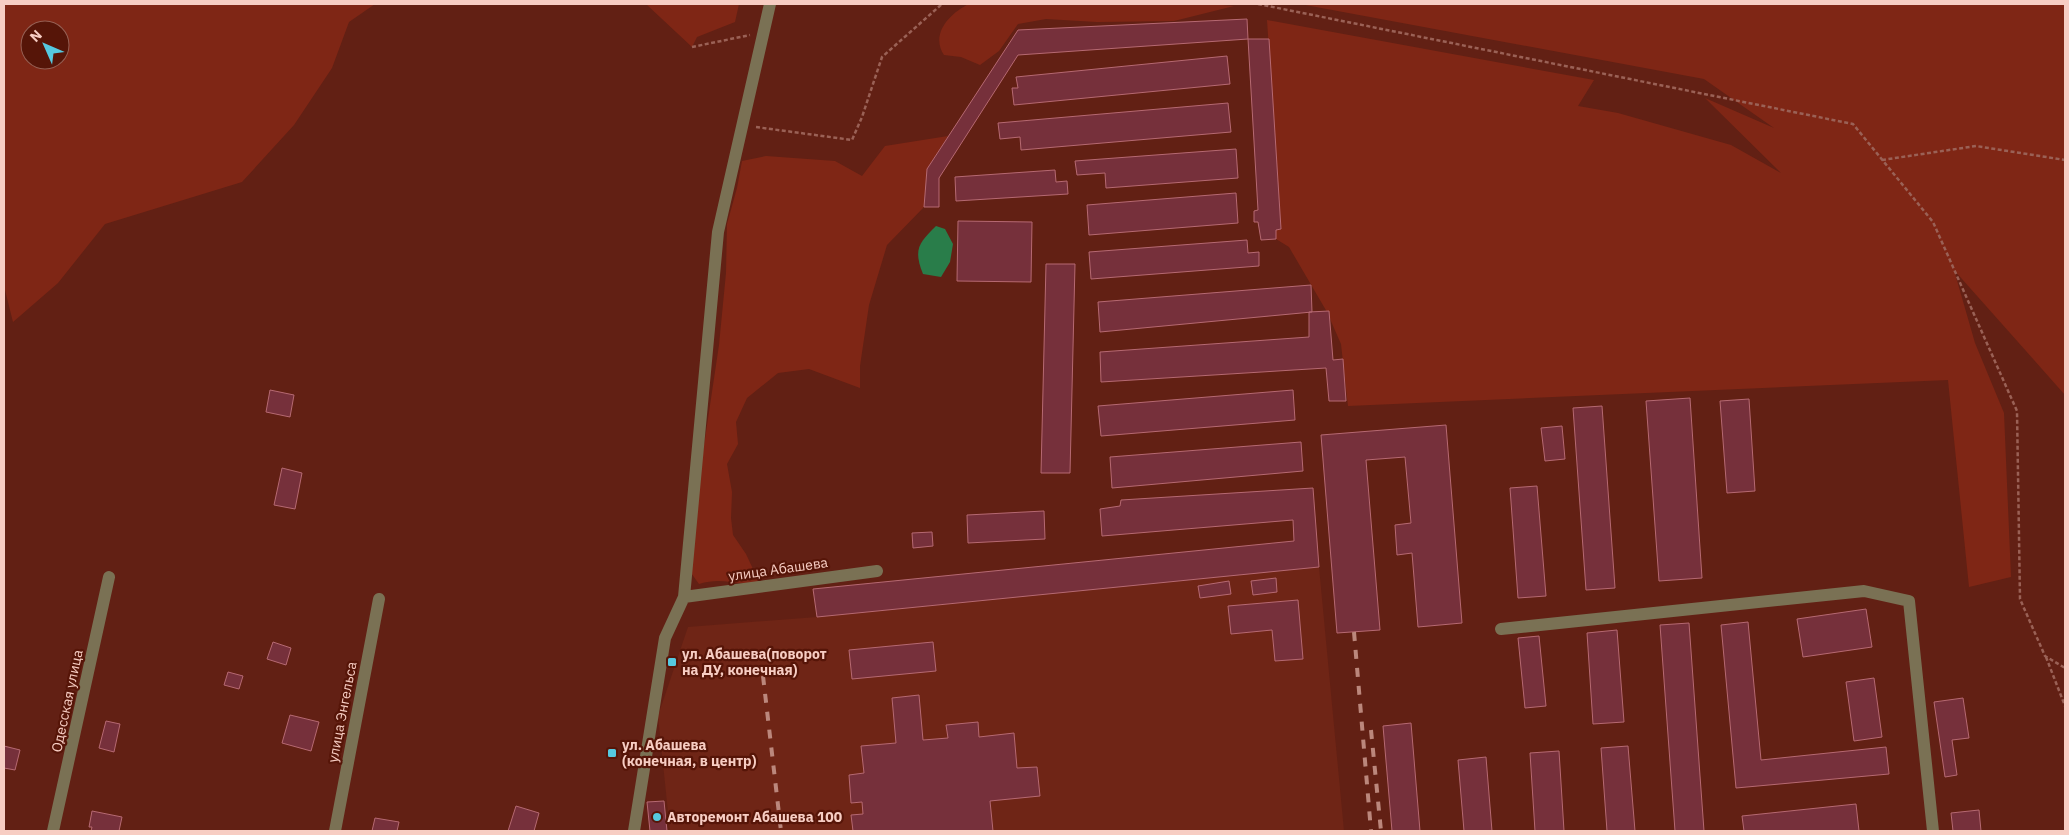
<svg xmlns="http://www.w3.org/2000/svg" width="2069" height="835" font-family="'IBM Plex Sans',sans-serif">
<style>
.built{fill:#6f2516}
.green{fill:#7f2615;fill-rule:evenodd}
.water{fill:#297d4a}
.building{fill:#76303b;stroke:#b66972}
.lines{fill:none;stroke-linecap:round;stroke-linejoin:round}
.path{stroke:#9a6156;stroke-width:2.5;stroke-dasharray:4 2.5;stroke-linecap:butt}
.minor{stroke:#7a7154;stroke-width:12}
.rail{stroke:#bb877c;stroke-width:4;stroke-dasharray:9 9;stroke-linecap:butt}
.poi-dot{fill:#56c9e0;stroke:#561508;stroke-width:2}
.labels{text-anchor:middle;stroke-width:4.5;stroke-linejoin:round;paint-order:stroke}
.street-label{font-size:14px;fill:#f7cdc3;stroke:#561508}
.poi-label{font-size:14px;font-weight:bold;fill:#f7cdc3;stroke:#561508;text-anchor:start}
</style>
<rect width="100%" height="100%" fill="#622014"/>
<path class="built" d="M1319 567 1344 831H670L658 716 688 627 817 617Z"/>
<path class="green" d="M4 4H375L349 22 332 68 294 125 242 182 105 224 58 283 13 322 4 286ZM30 30H60V60H30Z
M646 4H739L735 22 697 37 692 47Z
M969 4H1210L1234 6 1174 21 1097 22 1046 19 1018 24 999 51 980 65 961 57 944 55C930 34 950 13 969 4Z
M1300 4H2065V395L1954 270 1975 343 2004 413 2011 577 1969 587 1948 380 1348 406 1341 344 1327 312 1289 247 1276 239V230L1281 229 1267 20 1594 80 1578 106 1618 113 1731 145 1781 173 1705 98 1774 128 1704 79Z
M948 136 927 169 924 207 887 245 869 305 860 366V388L809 369 778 373 747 398 736 422 738 444 727 464 732 492 731 518 733 535 746 554 759 582C735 587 724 576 699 584L686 566 719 345 726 273 727 224 737 188 742 161 766 156 835 161 862 176 885 146Z"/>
<path class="water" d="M936 226 945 229 953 244 950 262 941 277 923 274C913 249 919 243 936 226Z"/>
<path class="building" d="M1247 19 1248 39 1018 55 939 178V207H924L927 169 1018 30Z
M1248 39H1269L1281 229 1276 230V239L1261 240 1258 222H1254V211L1258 210Z
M1227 56 1230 84 1014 105 1012 88H1018L1016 77Z
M1228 103 1231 132 1021 150 1020 137 1000 139 998 123Z
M1236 149 1238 178 1106 188 1105 173 1077 175 1075 161Z
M1055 170 1056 182 1067 181 1068 194 956 201 955 177Z
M1236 193 1238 223 1089 235 1087 205Z
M958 221 1032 222 1031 282 957 281Z
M1247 240 1248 253 1259 252V266L1091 279 1089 252Z
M1046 264H1075L1070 473H1041Z
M1311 285 1312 312 1100 332 1098 302Z
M1329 311 1333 360 1343 359 1346 401H1329L1326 368 1101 382 1100 352 1309 337V312Z
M270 390 294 395 290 417 266 412Z
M1293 390 1295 420 1101 436 1098 406Z
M1690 398 1702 578 1659 581 1646 401Z
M1749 399 1755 491 1727 493 1720 401Z
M1602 406 1615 588 1586 590 1573 408Z
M1446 425 1462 623 1418 627 1412 553 1397 555 1395 525 1411 523 1405 457 1366 460 1380 630 1337 633 1321 435Z
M1562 426 1565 459 1545 461 1541 428Z
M1301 442 1303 471 1112 488 1110 457Z
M282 468 302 473 295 509 274 505Z
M1537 486 1546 596 1518 598 1510 488Z
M1313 488 1319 567 817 617 813 589 1294 541 1293 520 1102 536 1100 509 1120 506 1121 500Z
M1044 511 1045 539 968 543 967 515Z
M932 532 933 546 913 548 912 533Z
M1276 578 1277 592 1253 595 1251 581Z
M1229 581 1231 594 1200 598 1198 586Z
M1298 600 1303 659 1275 661 1272 630 1231 634 1228 606Z
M1866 609 1872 647 1803 657 1797 619Z
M1748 622 1761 760 1886 747 1889 774 1736 788 1721 625Z
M1689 623 1704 831H1675L1660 625Z
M1617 630 1624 722 1593 724 1587 633Z
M1539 636 1546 706 1525 708 1518 638Z
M273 642 291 648 286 665 267 659Z
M933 642 936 671 852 679 849 650Z
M228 672 243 676 239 689 224 685Z
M1874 678 1882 737 1854 741 1846 682Z
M919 695 923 740 948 738 946 725 978 722 979 737 1014 733 1017 768 1037 767 1040 796 990 801 993 831H853L851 815 863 814 862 802 851 803 849 775 864 773 861 746 896 743 892 698Z
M1963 698 1969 738 1952 740 1957 775 1945 777 1934 702Z
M290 715 319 722 311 751 282 743Z
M106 721 120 724 114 752 99 748Z
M1411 723 1420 831H1392L1383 726Z
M4 746 20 750 15 770 4 768Z
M1628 746 1635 831H1607L1601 748Z
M1559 751 1564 831H1535L1530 753Z
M1486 757 1492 831H1464L1458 760Z
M664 801 667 831H650L647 802Z
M1856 804 1859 831H1744L1742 816Z
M516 806 539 813 534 831H508Z
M1979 810 1981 831H1953L1951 813Z
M92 811 122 817 119 831H91L92 827H89Z
M375 818 399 822 397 831H372Z"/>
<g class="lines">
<path class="path" d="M1258 4 1853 124 1933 222 2017 411 2020 599 2045 656 2065 668
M692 47 750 35
M756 127 852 140 862 117 882 57 942 4
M1882 160 1976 146 2065 160
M2046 657 2065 706"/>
<path class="minor" d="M684 597 877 571
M1501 629 1864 591 1909 601 1933 831
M53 831 109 577
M335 831 379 599
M634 831 665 638 684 597 718 232 770 4"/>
<path class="rail" d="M1354 632 1371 831
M763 676 781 831
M1371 730 1381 831"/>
</g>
<g class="poi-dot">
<rect x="667" y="657" width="10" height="10" rx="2.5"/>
<rect x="607" y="748" width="10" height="10" rx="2.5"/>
<circle cx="657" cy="817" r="5"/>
</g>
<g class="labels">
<g class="street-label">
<text transform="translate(778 569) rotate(-8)" y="5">улица Абашева</text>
<text transform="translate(67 701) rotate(-78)" y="5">Одесская улица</text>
<text transform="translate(342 712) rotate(-79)" y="5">улица Энгельса</text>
</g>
<g class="poi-label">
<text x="682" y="659">ул. Абашева(поворот<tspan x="682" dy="16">на ДУ, конечная)</tspan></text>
<text x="622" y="750">ул. Абашева<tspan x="622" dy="16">(конечная, в центр)</tspan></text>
<text x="667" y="822">Авторемонт Абашева 100</text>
</g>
</g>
<rect width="2069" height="835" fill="none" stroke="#f7cdc3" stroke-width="10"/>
<g transform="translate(45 45) rotate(315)"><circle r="24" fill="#561508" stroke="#965f53"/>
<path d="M0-4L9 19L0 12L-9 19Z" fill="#56c9e0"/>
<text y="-8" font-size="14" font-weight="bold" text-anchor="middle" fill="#f7cdc3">N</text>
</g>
</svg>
